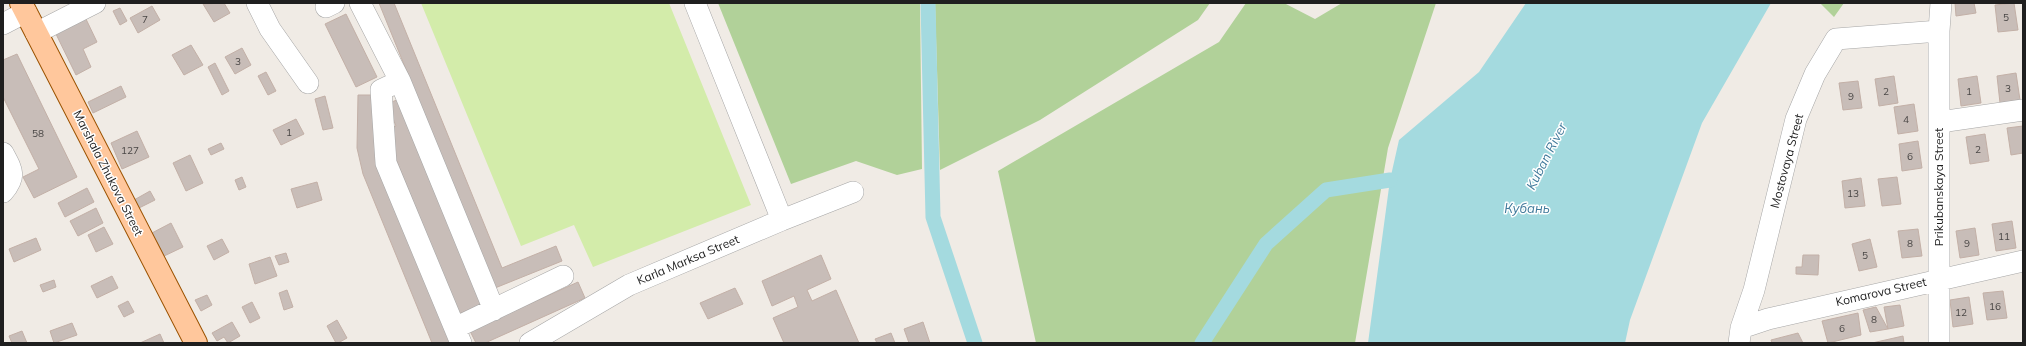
<svg xmlns="http://www.w3.org/2000/svg" width="2026" height="346" font-family="Mulish,sans-serif">
<style>
.grass{fill:#d3ecaa}
.forest{fill:#b1d199}
.water{fill:#a4dadf}
.lines{fill:none;stroke-linecap:round;stroke-linejoin:round}
.canal{stroke:#a4dadf;stroke-width:15}
.building{fill:#c8bdb8;stroke:#c3b0a7}
.minor-casing{stroke:#a6a6a6;stroke-width:22}
.major-casing{stroke:#9b5200;stroke-width:24}
.minor{stroke:#fff;stroke-width:21}
.major{stroke:#ffc79c;stroke-width:22}
.labels{text-anchor:middle;stroke-width:3;stroke-linejoin:round;paint-order:stroke}
.number-label{font-size:10px;fill:#494645}
.street-label{font-size:12px;fill:#1f1f1f;stroke:#fff}
.water-label{font-size:13px;font-style:italic;fill:#407a9b;stroke:#fff}
</style>
<rect width="100%" height="100%" fill="#f0ebe5"/>
<path class="grass" d="M421 3H669L751 205 593 267 574 225 521 246Z"/>
<path class="forest" d="M718 3H920L922 169 897 175 856 161 791 184Z
M935 3H1210L1198 20 1040 120 940 170Z
M1246 3H1284L1315 19 1342 3H1436L1388 148 1355 343H1036L998 171 1219 42Z
M1820 3H1844L1834 17Z"/>
<path class="water" d="M1526 3H1771L1702 123 1630 320 1625 343H1368L1390 180 1399 140 1479 72Z"/>
<g class="lines">
<path class="canal" d="M928 3 933 217 975 343
M1202 343 1266 244 1326 190 1390 180"/>
</g>
<path class="building" d="M224 3 230 13 214 22 203 4Z
M379 3H394L502 268 556 246 562 261 495 288Z
M1955 3H1974L1976 13 1956 16Z
M2014 3 2018 30 1998 32 1995 5Z
M152 6 160 20 138 33 130 18Z
M120 8 127 21 120 25 113 11Z
M346 14 377 77 356 87 325 24Z
M85 17 97 42 83 49 91 67 76 75 55 32Z
M191 45 203 65 184 75 172 55Z
M242 48 251 65 235 74 225 57Z
M17 54 77 177 34 198 23 177 39 169 3 97V60Z
M215 63 229 91 222 95 208 67Z
M266 72 276 91 268 95 258 76Z
M2016 73 2020 100 2000 103 1997 76Z
M1894 76 1898 103 1879 106 1875 79Z
M1977 76 1981 103 1961 106 1958 79Z
M1858 81 1862 108 1843 110 1839 83Z
M121 86 126 97 93 113 88 102Z
M358 95H376L452 343H432L363 174 357 148Z
M325 96 333 128 323 130 315 99Z
M399 99 482 304 459 314 391 147 388 129 396 126 387 104Z
M1914 104 1918 131 1898 134 1894 107Z
M296 119 304 134 281 145 273 130Z
M2023 126V153L2011 155 2007 128Z
M137 131 149 157 122 169 111 143Z
M1985 134 1989 161 1970 164 1966 137Z
M1918 141 1922 168 1902 171 1899 144Z
M221 143 224 149 211 155 208 149Z
M190 155 203 183 186 191 173 163Z
M242 177 246 187 239 190 235 180Z
M1897 177 1901 204 1882 206 1878 179Z
M1861 178 1865 206 1845 208 1842 181Z
M317 182 322 200 297 208 291 189Z
M87 188 94 202 65 217 58 203Z
M150 191 155 200 139 208 134 200Z
M96 208 103 223 78 236 70 221Z
M2012 221 2016 248 1996 251 1992 224Z
M171 223 183 247 162 257 150 234Z
M104 227 113 244 96 252 88 235Z
M1975 228 1979 255 1960 258 1956 231Z
M1918 229 1922 256 1902 258 1898 231Z
M36 238 41 250 14 262 9 249Z
M222 239 229 252 214 260 207 246Z
M1870 239 1877 267 1859 271 1852 244Z
M286 253 289 262 279 265 275 256Z
M821 255 831 279 807 290 812 301 836 290 859 343H784L773 318 798 307 794 296 772 306 762 281Z
M1803 255H1819L1818 275 1796 274V267H1802Z
M270 257 277 276 255 284 249 264Z
M112 276 118 288 97 298 91 286Z
M54 280 56 287 43 292 40 285Z
M578 282 585 298 485 343H476L470 331Z
M735 288 743 304 708 319 700 303Z
M287 290 293 307 284 310 279 293Z
M2003 291 2007 318 1987 320 1983 293Z
M207 295 212 305 201 311 195 300Z
M1969 297 1973 324 1953 327 1950 300Z
M128 301 134 312 124 317 118 306Z
M252 302 260 318 250 323 242 307Z
M1900 305 1904 326 1888 329 1884 307Z
M1876 307 1888 329 1870 332 1863 310Z
M1858 313 1861 335 1828 343 1822 321Z
M337 320 347 338 338 343H336L327 326Z
M232 322 240 336 228 343 224 337 217 341 212 333Z
M923 322 930 343H909L904 329Z
M72 323 77 335 54 343 50 331Z
M22 331 27 343H12L9 336Z
M891 333 895 343H877L875 339Z
M1798 333 1803 343H1772L1771 340Z
M160 334 164 343H140Z
M1903 336 1904 343H1872Z"/>
<g class="lines">
<defs>
<path id="minor" d="M257 3 270 29 308 83
M360 3 400 81 494 310
M695 3 782 220
M326 7 334 3
M3 24 26 12
M36 33 95 3
M400 81 381 90 386 163 461 343
M1940 122 2023 110
M3 153C12 170 17 176 3 192
M455 328 563 276
M1741 328 1768 319 2023 261
M530 343 629 285 782 220 853 192
M1739 343 1741 328 1754 290 1796 119 1815 74 1836 39 1939 31
M1939 343V31L1941 3"/>
<path id="major" d="M21 3 196 343"/>
</defs>
<use href="#minor" class="minor-casing"/>
<use href="#major" class="major-casing"/>
<use href="#minor" class="minor"/>
<use href="#major" class="major"/>
</g>
<g class="labels">
<g class="number-label">
<text x="2006" y="21">5</text>
<text x="145" y="23">7</text>
<text x="238" y="65">3</text>
<text x="2008" y="92">3</text>
<text x="1886" y="95">2</text>
<text x="1969" y="95">1</text>
<text x="1851" y="100">9</text>
<text x="1906" y="123">4</text>
<text x="289" y="136">1</text>
<text x="38" y="137">58</text>
<text x="1978" y="153">2</text>
<text x="130" y="154">127</text>
<text x="1910" y="160">6</text>
<text x="1853" y="197">13</text>
<text x="2004" y="240">11</text>
<text x="1910" y="247">8</text>
<text x="1967" y="247">9</text>
<text x="1865" y="259">5</text>
<text x="1995" y="310">16</text>
<text x="1961" y="316">12</text>
<text x="1874" y="323">8</text>
<text x="1842" y="332">6</text>
</g>
<g class="street-label">
<text transform="translate(1787 161) rotate(-75)" y="4">Mostovaya Street</text>
<text transform="translate(108 173) rotate(63)" y="4">Marshala Zhukova Street</text>
<text transform="translate(1939 187) rotate(-90)" y="4">Prikubanskaya Street</text>
<text transform="translate(688 260) rotate(-23)" y="4">Karla Marksa Street</text>
<text transform="translate(1881 292) rotate(-13)" y="4">Komarova Street</text>
</g>
<g class="water-label">
<text transform="translate(1546 156) rotate(-63)" y="5">Kuban River</text>
<text x="1527" y="213">Кубань</text>
</g>
</g>
<rect width="2026" height="346" fill="none" stroke="#1f1f1f" stroke-width="8"/>
</svg>
